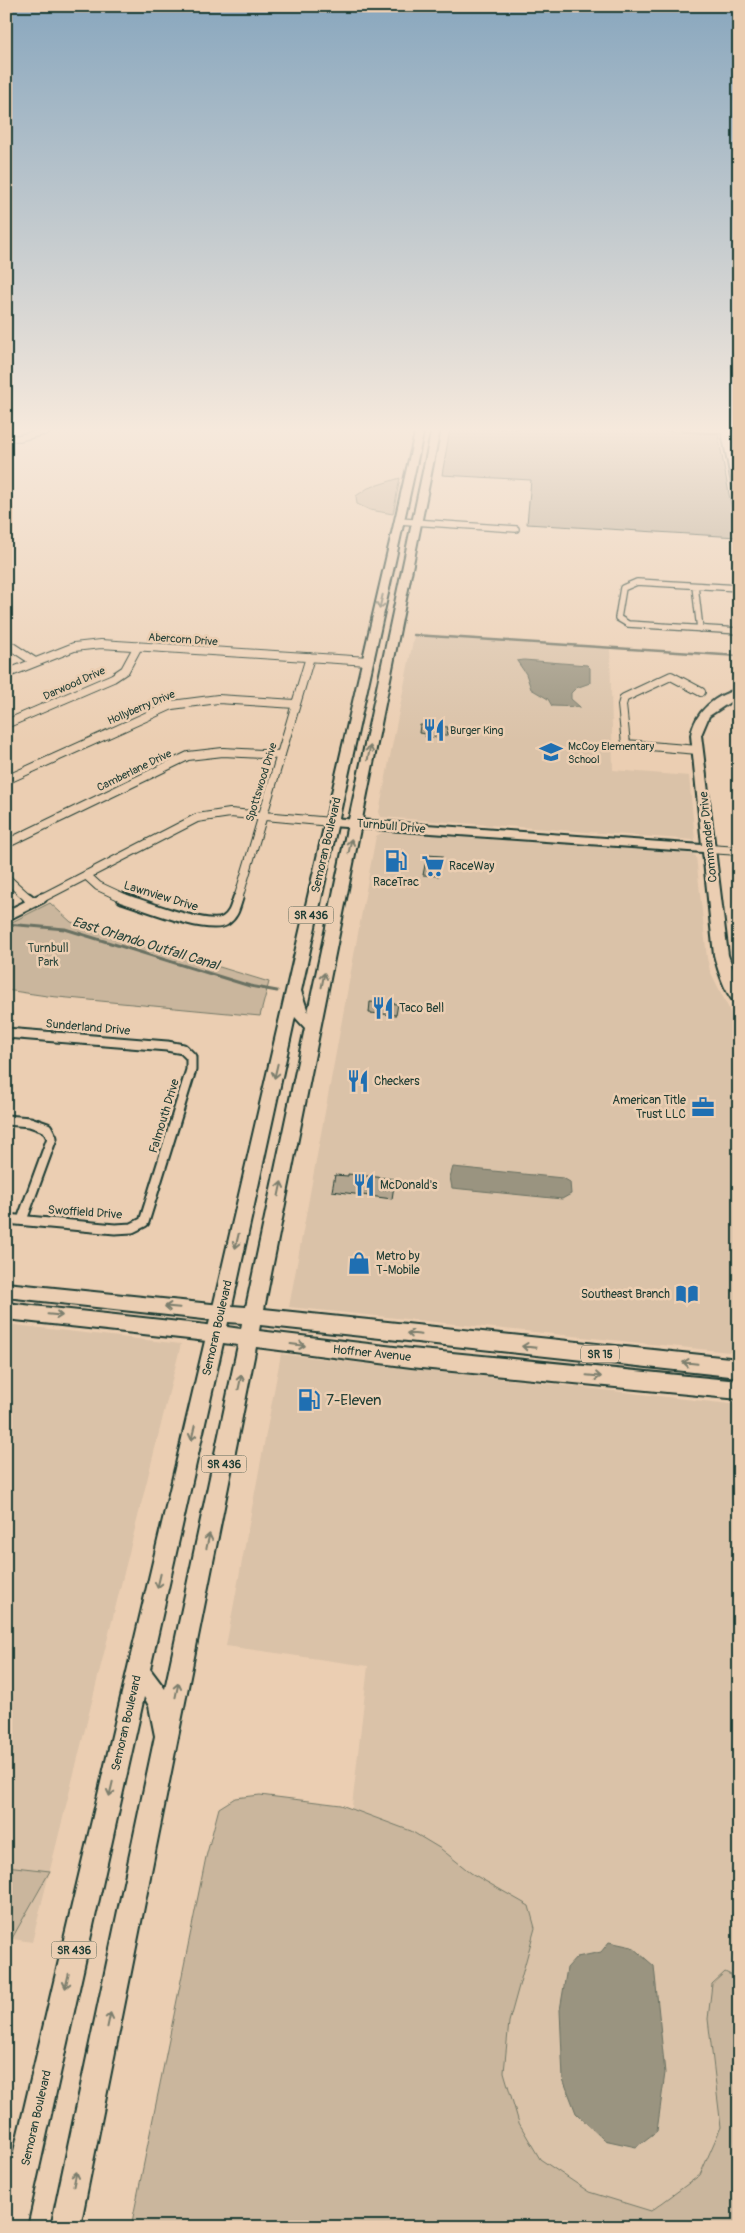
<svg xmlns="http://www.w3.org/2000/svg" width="745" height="2233" font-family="Pangolin,sans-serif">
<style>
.built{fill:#dac2a8}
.green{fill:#cab69d;stroke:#747a68}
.water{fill:#9a9480;stroke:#697162}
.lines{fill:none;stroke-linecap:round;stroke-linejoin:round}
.stream-far1{stroke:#697162;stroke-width:2.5}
.stream{stroke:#697162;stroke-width:3}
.building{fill:#b2a58f;stroke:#1f3d34}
.street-far2-casing{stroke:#1f3d34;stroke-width:8}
.street-far1-casing{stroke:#1f3d34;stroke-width:10}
.street-casing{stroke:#1f3d34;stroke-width:13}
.secondary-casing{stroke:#1f3d34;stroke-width:4}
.primary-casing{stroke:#1f3d34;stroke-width:4}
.street-far2{stroke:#ebceb2;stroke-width:5.5}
.street-far1{stroke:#ebceb2;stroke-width:8}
.street{stroke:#ebceb2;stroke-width:9}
.secondary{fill:#ebceb2;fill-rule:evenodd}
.primary{fill:#ebceb2;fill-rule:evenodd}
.oneway{stroke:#7b7e6d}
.labels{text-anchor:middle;stroke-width:5;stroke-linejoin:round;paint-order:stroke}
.far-street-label{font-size:11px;fill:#1f3d34;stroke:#ebceb2}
.far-poi-label{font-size:11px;fill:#1f3d34;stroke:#ebceb2;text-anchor:start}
.shield{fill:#ebceb2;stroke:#5c685a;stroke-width:1}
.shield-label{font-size:11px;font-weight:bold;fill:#1f3d34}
.street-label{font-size:12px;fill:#1f3d34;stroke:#ebceb2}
.poi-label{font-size:12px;fill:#1f3d34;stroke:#ebceb2;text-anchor:start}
.park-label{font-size:12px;fill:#30493e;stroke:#ebceb2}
.water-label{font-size:14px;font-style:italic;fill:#2b463c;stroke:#ebceb2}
.near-poi-label{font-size:15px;fill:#1f3d34;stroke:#ebceb2;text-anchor:start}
</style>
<rect width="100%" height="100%" fill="#ebceb2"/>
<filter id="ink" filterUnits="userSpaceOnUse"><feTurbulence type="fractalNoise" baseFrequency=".02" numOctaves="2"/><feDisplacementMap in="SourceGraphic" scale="10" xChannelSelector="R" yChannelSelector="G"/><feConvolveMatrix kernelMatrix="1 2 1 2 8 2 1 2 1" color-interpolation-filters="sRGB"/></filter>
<g filter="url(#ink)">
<path class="built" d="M414 636 610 648 613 770 689 776 695 840 381 817 379 812Z
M385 831 689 853 696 856 707 958 710 971 730 1011 734 1026 739 1066V1353L289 1307 376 836Z
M6 1324 181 1344 32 1942 6 1938Z
M281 1354 739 1405V2227H304L368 1666 226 1646Z"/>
<path class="green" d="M400 478 393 514 370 510 357 504 356 496 368 488Z
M50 903 71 922 269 982 260 1016 47 996 6 990V925Z
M260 1795 341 1805 411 1831 441 1849 471 1873 529 1906 535 1928 509 2022 504 2072 519 2123 540 2159 589 2192 651 2211 700 2175 721 2127 708 2019 712 1984 725 1972 739 1979V2227H131L206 1857 219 1808 235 1798Z
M6 1866 50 1871 6 1949Z"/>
<path class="water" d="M524 660 587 665 590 668V683L576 688 571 693V699L580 707 552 706 548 699 531 689 526 674 517 661Z
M453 1167 563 1178 570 1182 571 1194 562 1199 452 1188 450 1177Z
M609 1942 632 1947 654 1966 665 2073 657 2131 636 2147 604 2140 576 2113 563 2079 560 2010 567 1968 577 1957 601 1952Z"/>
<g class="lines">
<path class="stream-far1" d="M414 635 739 656"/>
<path class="stream" d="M7 924 65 929 250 986 277 991"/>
</g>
<path class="building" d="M450 429H619L718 434 737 537 527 524 531 480 442 475Z
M420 725 448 727 447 735H442L441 738 425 737 426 734 419 733Z
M427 855 442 856 439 876 423 875Z
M370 1002 398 1004 396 1015 369 1013Z
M348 1174 395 1179 392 1199 332 1191 335 1175 348 1176Z"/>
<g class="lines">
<defs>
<path id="street-far2" d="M6 438H19L55 429
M399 521 516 529
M695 586 700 629
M739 588 637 582 623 588 618 618 628 624 739 631"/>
<path id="street-far1" d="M6 643 35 662
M6 674 74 647 101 644 368 661
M6 724 113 678 125 670 138 646
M698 750 626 744 622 705 624 698 671 676 701 692
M6 780 172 705 218 699 295 704
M6 844 188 756 223 752 281 755
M709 849 739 851
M86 875 98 886 126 899
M6 878 29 899
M40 899 197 818 230 813 331 822
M238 899 310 657"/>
<path id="street" d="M28 898 33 902
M122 898C142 904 208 931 225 921 234 915 235 907 238 898
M6 916 42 898
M6 1033 167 1046 183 1049 191 1057V1070L144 1222 132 1228 115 1229 6 1219
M6 1120 30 1122 47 1128 52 1138 22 1220"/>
<path id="secondary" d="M681 429H729L739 477V501L735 499 722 432 685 431Z
M739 689V696L709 716 701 735 728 955 739 985V1005C727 1001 717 967 714 955L703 852 331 826 325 822 331 818 702 845 691 735C695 711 716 695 739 689Z
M6 1283 221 1305 227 1308 230 1313 227 1318 221 1321 6 1297Z
M6 1303 216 1326 222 1329 225 1334 222 1339 216 1342 6 1319Z"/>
<path id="primary" d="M416 429H424L301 991 308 1012 432 429H440L264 1309 739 1359V1377L260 1325 259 1331 411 1349 739 1381V1399L411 1367 256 1347 80 2227H51L155 1736 149 1706 144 1697 26 2227H6V2185L217 1290ZM295 1017 305 1028 246 1307 232 1306ZM228 1322 242 1323 241 1329 227 1327ZM223 1343 238 1345 165 1689 150 1669Z"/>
</defs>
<use href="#street-far2" class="street-far2-casing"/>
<use href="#street-far1" class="street-far1-casing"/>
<use href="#street" class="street-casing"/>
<use href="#secondary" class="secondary-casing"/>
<use href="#primary" class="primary-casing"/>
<use href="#street-far2" class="street-far2"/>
<use href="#street-far1" class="street-far1"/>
<use href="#street" class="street"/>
<use href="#secondary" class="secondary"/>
<use href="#primary" class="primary"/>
</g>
<defs><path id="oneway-shaft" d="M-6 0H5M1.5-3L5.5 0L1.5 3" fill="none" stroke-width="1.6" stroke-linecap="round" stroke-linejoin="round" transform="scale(1.25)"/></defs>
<g class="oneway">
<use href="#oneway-shaft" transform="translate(381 602) rotate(103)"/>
<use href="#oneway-shaft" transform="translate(369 753) rotate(-79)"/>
<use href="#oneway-shaft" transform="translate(350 846) rotate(-79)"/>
<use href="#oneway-shaft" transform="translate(323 980) rotate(-79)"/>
<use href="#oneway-shaft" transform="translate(276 1071) rotate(103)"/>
<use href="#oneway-shaft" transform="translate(280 1189) rotate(-78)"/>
<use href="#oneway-shaft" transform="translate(237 1241) rotate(103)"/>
<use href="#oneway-shaft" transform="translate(172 1307) rotate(-175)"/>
<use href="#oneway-shaft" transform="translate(55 1315) rotate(5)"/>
<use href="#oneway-shaft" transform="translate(414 1334) rotate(-174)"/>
<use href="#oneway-shaft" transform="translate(298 1345) rotate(7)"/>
<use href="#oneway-shaft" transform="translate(529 1347) rotate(-174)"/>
<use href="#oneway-shaft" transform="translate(690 1363) rotate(-174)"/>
<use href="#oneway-shaft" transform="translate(594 1376) rotate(5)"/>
<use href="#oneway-shaft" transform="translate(240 1382) rotate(-78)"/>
<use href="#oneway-shaft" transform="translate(193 1433) rotate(103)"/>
<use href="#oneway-shaft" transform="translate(208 1541) rotate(-78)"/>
<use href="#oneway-shaft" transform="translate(159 1581) rotate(103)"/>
<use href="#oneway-shaft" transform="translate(177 1690) rotate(-78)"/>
<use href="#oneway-shaft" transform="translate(111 1789) rotate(103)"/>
<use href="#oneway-shaft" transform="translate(67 1981) rotate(103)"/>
<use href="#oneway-shaft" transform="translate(109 2020) rotate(-78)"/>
<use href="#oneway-shaft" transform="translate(75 2179) rotate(-78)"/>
</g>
</g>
<linearGradient id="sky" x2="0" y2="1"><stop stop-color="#89a7be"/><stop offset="0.58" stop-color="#f6e9dc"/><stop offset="1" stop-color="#f6e9dc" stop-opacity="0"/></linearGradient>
<rect width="745" height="741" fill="url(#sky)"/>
<defs>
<symbol id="restaurant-bare" viewBox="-9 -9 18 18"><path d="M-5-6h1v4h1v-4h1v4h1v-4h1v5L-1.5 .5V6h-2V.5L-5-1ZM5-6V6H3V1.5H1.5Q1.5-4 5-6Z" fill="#1f6fb2" stroke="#ebceb2" stroke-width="2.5" paint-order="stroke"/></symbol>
<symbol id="school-bare" viewBox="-9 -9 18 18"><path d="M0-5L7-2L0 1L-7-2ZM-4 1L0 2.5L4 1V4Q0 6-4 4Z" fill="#1f6fb2" stroke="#ebceb2" stroke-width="2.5" paint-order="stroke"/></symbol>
<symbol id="fuel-bare" viewBox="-9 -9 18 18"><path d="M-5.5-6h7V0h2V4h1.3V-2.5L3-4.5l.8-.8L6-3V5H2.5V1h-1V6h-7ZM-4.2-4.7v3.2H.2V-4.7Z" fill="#1f6fb2" stroke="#ebceb2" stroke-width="2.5" paint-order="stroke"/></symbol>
<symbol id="supermarket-bare" viewBox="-9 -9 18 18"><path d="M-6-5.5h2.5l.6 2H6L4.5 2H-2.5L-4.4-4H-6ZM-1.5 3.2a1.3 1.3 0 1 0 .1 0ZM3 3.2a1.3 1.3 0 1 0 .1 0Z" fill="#1f6fb2" stroke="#ebceb2" stroke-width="2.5" paint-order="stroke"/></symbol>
<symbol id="office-bare" viewBox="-9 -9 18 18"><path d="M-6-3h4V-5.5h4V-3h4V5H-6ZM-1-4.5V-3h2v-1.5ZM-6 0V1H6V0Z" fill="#1f6fb2" stroke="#ebceb2" stroke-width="2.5" paint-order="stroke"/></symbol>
<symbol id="shop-bare" viewBox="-9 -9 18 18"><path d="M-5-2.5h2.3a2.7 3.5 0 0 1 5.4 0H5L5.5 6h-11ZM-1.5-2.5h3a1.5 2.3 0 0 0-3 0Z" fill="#1f6fb2" stroke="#ebceb2" stroke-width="2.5" paint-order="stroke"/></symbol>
<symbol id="library-bare" viewBox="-9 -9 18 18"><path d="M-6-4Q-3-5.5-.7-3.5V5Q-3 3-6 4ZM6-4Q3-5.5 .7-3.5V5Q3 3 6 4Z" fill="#1f6fb2" stroke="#ebceb2" stroke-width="2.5" paint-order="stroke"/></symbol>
</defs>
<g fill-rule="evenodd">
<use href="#restaurant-bare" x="418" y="714" width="32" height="32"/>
<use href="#school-bare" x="535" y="736" width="32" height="32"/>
<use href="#fuel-bare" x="380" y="845" width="32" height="32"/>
<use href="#supermarket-bare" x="417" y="850" width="32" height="32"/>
<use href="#restaurant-bare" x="367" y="992" width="32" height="32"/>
<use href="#restaurant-bare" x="342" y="1065" width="32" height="32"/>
<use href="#office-bare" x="687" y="1091" width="32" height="32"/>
<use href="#restaurant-bare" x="348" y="1169" width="32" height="32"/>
<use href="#shop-bare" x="343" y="1247" width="32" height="32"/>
<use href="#library-bare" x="671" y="1278" width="32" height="32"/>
<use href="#fuel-bare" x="293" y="1384" width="32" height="32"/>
</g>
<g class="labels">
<g class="far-street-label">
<text transform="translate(183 639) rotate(4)" y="4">Abercorn Drive</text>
<text transform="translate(74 683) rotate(-24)" y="4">Darwood Drive</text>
<text transform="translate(141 707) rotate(-23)" y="4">Hollyberry Drive</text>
<text transform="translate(134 770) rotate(-26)" y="4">Camberlane Drive</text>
<text transform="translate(261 782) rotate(-73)" y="4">Spottswood Drive</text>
</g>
<g class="far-poi-label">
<text x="450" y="734">Burger King</text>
<text x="568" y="750">McCoy Elementary<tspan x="568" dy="13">School</tspan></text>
</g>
<g class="shield">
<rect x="288.5" y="906.5" width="45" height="17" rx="4"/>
<rect x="581" y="1345.5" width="38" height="17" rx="4"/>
<rect x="201.5" y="1455.5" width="45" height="17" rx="4"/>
<rect x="51.5" y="1941.5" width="45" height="17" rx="4"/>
</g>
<g class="shield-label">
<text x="311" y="919">SR 436</text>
<text x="600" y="1358">SR 15</text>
<text x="224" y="1468">SR 436</text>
<text x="74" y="1954">SR 436</text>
</g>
<g class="street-label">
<text transform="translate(391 826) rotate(5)" y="4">Turnbull Drive</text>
<text transform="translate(708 837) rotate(-96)" y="4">Commander Drive</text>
<text transform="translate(326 845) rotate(-77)" y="4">Semoran Boulevard</text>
<text transform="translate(161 896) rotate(17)" y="4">Lawnview Drive</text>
<text transform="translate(88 1027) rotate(5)" y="4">Sunderland Drive</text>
<text transform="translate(164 1116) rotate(-73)" y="4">Falmouth Drive</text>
<text transform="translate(85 1212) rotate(4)" y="4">Swoffield Drive</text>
<text transform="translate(217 1328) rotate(-77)" y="4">Semoran Boulevard</text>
<text transform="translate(372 1353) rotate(6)" y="4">Hoffner Avenue</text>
<text transform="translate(126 1723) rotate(-77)" y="4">Semoran Boulevard</text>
<text transform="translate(36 2118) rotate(-77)" y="4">Semoran Boulevard</text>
</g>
<g class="poi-label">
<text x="449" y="870">RaceWay</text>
<text x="396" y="886" text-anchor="middle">RaceTrac</text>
<text x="399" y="1012">Taco Bell</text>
<text x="374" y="1085">Checkers</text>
<text x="686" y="1104" text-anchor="end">American Title<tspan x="686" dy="14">Trust LLC</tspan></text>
<text x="380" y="1189">McDonald's</text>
<text x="376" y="1260">Metro by<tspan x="376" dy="14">T-Mobile</tspan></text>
<text x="670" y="1298" text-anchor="end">Southeast Branch</text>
</g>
<g class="park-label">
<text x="48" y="952">Turnbull<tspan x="48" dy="14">Park</tspan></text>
</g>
<g class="water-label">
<text transform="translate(146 943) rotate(17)" y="5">East Orlando Outfall Canal</text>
</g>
<g class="near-poi-label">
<text x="326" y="1405">7-Eleven</text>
</g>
</g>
<rect width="745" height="2233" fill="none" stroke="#ebceb2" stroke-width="25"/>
<rect x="12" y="12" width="720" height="2208" fill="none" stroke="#1f3d34" stroke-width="2" filter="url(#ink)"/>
</svg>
